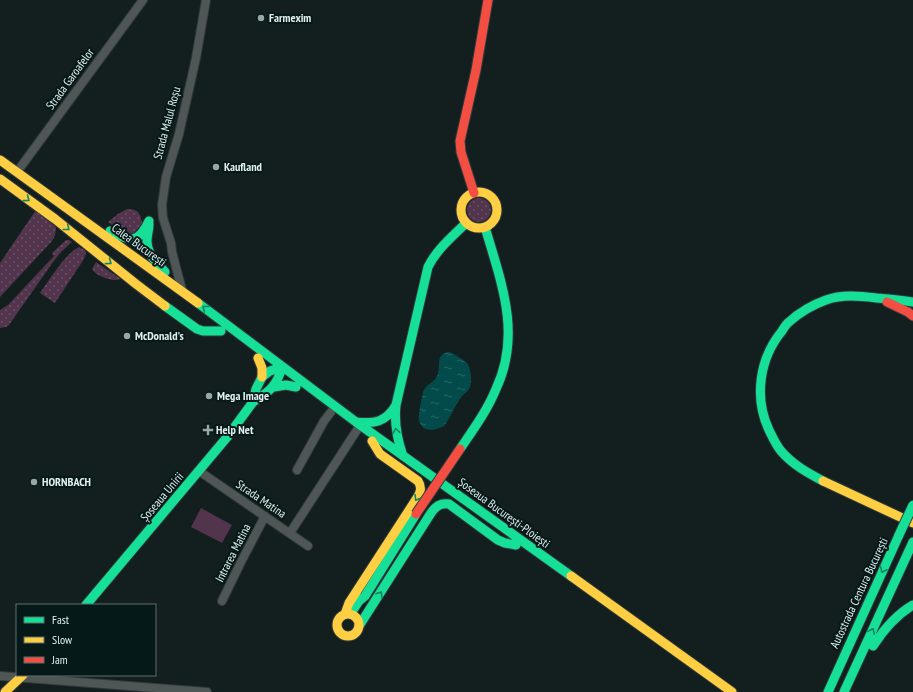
<svg xmlns="http://www.w3.org/2000/svg" width="913" height="692" font-family="'PT Sans Narrow',sans-serif">
<style>
.grass{fill:url(#grass-dots)}
.pitch{fill:#52344c}
.water{fill:url(#water-ripples)}
.lines{fill:none;stroke-linecap:round;stroke-linejoin:round}
.street-casing{stroke:#323a3a;stroke-width:10}
.fast-casing{stroke:#323a3a;stroke-width:11}
.slow-casing{stroke:#323a3a;stroke-width:11}
.jam-casing{stroke:#323a3a;stroke-width:11}
.street{stroke:#4e5656;stroke-width:8}
.fast{stroke:#16e098;stroke-width:9}
.slow{stroke:#ffcf43;stroke-width:9}
.jam{stroke:#f24e42;stroke-width:9}
.fast-bridge-casing{stroke:#323a3a;stroke-width:11;stroke-linecap:butt}
.jam-bridge-casing{stroke:#323a3a;stroke-width:11;stroke-linecap:butt}
.fast-bridge{stroke:#16e098;stroke-width:9}
.jam-bridge{stroke:#f24e42;stroke-width:9}
.oneway{stroke:#0f865f}
.poi-dot{fill:#9aa6a6;stroke:#061919;stroke-width:1.5}
.labels{text-anchor:middle;stroke-width:4;stroke-linejoin:round;paint-order:stroke}
.poi-label{font-size:12px;font-weight:bold;fill:#e3efef;stroke:#061919;text-anchor:start}
.street-label{font-size:12px;fill:#e3efef;stroke:#061919}
</style>
<defs>
<pattern id="grass-dots" width="8" height="8" patternUnits="userSpaceOnUse"><rect width="8" height="8" fill="#52344c"/><path d="M2 2h.1M6 6h.1" fill="none" stroke="#6b5266" stroke-width="1.8" stroke-linecap="round"/></pattern>
<pattern id="water-ripples" width="26" height="14" patternUnits="userSpaceOnUse"><rect width="26" height="14" fill="#034b4b"/><path d="M2 4q2-2 4 0t4 0M15 11q2-2 4 0t4 0" fill="none" stroke="#286565"/></pattern>
</defs>
<rect width="100%" height="100%" fill="#131e1e"/>
<path class="grass" d="M467 210a12 12 0 1 1 24 0a12 12 0 1 1-24 0Z
M127 209C138 209 141 213 142 224L134 233H124L108 222 118 214Z
M36 210 56 227C56 232 55 237 52 241L0 297V263Z
M66 240H69L72 242 61 252 53 262 9 325 6 327 0 328V310L8 305 54 256 52 253Z
M79 247 85 250 86 253 84 259 55 303 40 293C50 279 64 255 79 247Z
M96 262 121 279C112 282 97 277 92 269Z"/>
<path class="pitch" d="M201 508 232 525 222 543 191 527Z"/>
<path class="water" d="M448 352C454 353 462 359 467 363 471 368 472 381 470 387 468 392 465 393 462 396 455 405 451 417 444 426 436 431 421 433 419 420 418 415 422 397 423 392 426 384 434 383 437 376 442 366 434 356 448 352Z"/>
<g class="lines">
<defs>
<path id="street" d="M17 172 143 0
M182 290 172 252 171 243 163 218 162 205 166 177 179 134 196 58 206 0
M297 470 324 421 331 412
M199 471 308 546
M290 533 357 430
M222 601 241 562 265 516
M0 676 207 692"/>
<path id="fast" d="M149 224C149 230 147 235 147 241 147 254 157 263 165 272
M110 231C131 242 138 244 149 221
M198 303 356 422 571 576
M165 306 197 329 203 331H221
M274 387 286 385 296 387
M356 422C375 424 386 422 396 405
M460 449C473 430 487 411 496 389 522 334 501 282 485 227
M403 456C397 439 394 423 396 405L428 267C437 249 452 237 466 223
M823 481C808 473 793 465 781 451 776 445 773 438 769 430 754 398 759 359 782 331 784 328 786 324 789 322 800 312 812 305 826 300 842 294 860 296 877 298 889 299 901 300 913 302
M86 605 228 436 253 402 256 389 262 377 270 371 282 367C277 386 269 392 253 402
M353 610 359 601 365 596 416 514
M359 626 431 513C436 506 440 503 449 504L498 540 505 543 516 545
M873 646C884 629 896 615 913 605
M828 692 899 535
M844 692 913 542"/>
<path id="slow" d="M0 160 198 303
M0 179 55 219 136 284 165 306
M461 210a18 18 0 1 1 36 0a18 18 0 1 1-36 0Z
M258 358 262 368V377
M823 481 913 523
M571 576 732 692
M345 614 349 603 417 498C421 492 422 487 418 481L380 454 372 441
M337 625a11 11 0 1 1 22 0a11 11 0 1 1-22 0Z
M5 692 23 675"/>
<path id="jam" d="M474 193 461 152 460 141 476 70 488 0
M887 302 908 312 913 316"/>
</defs>
<use href="#street" class="street-casing"/>
<use href="#fast" class="fast-casing"/>
<use href="#slow" class="slow-casing"/>
<use href="#jam" class="jam-casing"/>
<use href="#street" class="street"/>
<use href="#fast" class="fast"/>
<use href="#slow" class="slow"/>
<use href="#jam" class="jam"/>
<defs>
<path id="fast-bridge" d="M899 535 913 505"/>
<path id="jam-bridge" d="M416 514 460 449"/>
</defs>
<use href="#fast-bridge" class="fast-bridge-casing"/>
<use href="#jam-bridge" class="jam-bridge-casing"/>
<use href="#fast-bridge" class="fast-bridge"/>
<use href="#jam-bridge" class="jam-bridge"/>
</g>
<defs><path id="oneway-chevron" d="M-2-3.5L2.5 0L-2 3.5" fill="none" stroke-width="1.6" stroke-linecap="round" stroke-linejoin="round"/></defs>
<g class="oneway">
<use href="#oneway-chevron" transform="translate(27 199) rotate(36)"/>
<use href="#oneway-chevron" transform="translate(67 228) rotate(39)"/>
<use href="#oneway-chevron" transform="translate(109 262) rotate(37)"/>
<use href="#oneway-chevron" transform="translate(205 308) rotate(-143)"/>
<use href="#oneway-chevron" transform="translate(396 431) rotate(-99)"/>
<use href="#oneway-chevron" transform="translate(417 498) rotate(121)"/>
<use href="#oneway-chevron" transform="translate(883 570) rotate(115)"/>
<use href="#oneway-chevron" transform="translate(380 594) rotate(-57)"/>
<use href="#oneway-chevron" transform="translate(872 631) rotate(-65)"/>
</g>
<g class="poi-dot">
<circle cx="261" cy="18" r="4"/>
<circle cx="216" cy="167" r="4"/>
<circle cx="127" cy="336" r="4"/>
<circle cx="209" cy="396" r="4"/>
<path d="M206 424h4v4h4v4h-4v4h-4v-4h-4v-4h4z"/>
<circle cx="34" cy="482" r="4"/>
</g>
<g class="labels">
<g class="poi-label">
<text x="269" y="22">Farmexim</text>
<text x="224" y="171">Kaufland</text>
<text x="135" y="340">McDonald's</text>
<text x="217" y="400">Mega Image</text>
<text x="216" y="434">Help Net</text>
<text x="42" y="486">HORNBACH</text>
</g>
<g class="street-label">
<text transform="translate(70 79) rotate(-54)" y="4">Strada Garoafelor</text>
<text transform="translate(167 123) rotate(-75)" y="4">Strada Malul Roșu</text>
<text transform="translate(139 245) rotate(36)" y="4">Calea București</text>
<text transform="translate(162 497) rotate(-50)" y="4">Șoseaua Unirii</text>
<text transform="translate(261 499) rotate(34)" y="4">Strada Matina</text>
<text transform="translate(504 513) rotate(36)" y="4">Șoseaua București-Ploiești</text>
<text transform="translate(233 553) rotate(-63)" y="4">Intrarea Matina</text>
<text transform="translate(859 593) rotate(-65)" y="4">Autostrada Centura București</text>
</g>
</g>
<rect x="16" y="604" width="140" height="72" fill="#061919" stroke="#5e6f6f"/>
<rect x="24" y="617" width="20" height="6" fill="#16e098" stroke="#5e6f6f"/>
<text x="52" y="624" font-size="12" fill="#e3efef">Fast</text>
<rect x="24" y="637" width="20" height="6" fill="#ffcf43" stroke="#5e6f6f"/>
<text x="52" y="644" font-size="12" fill="#e3efef">Slow</text>
<rect x="24" y="657" width="20" height="6" fill="#f24e42" stroke="#5e6f6f"/>
<text x="52" y="664" font-size="12" fill="#e3efef">Jam</text>
</svg>
